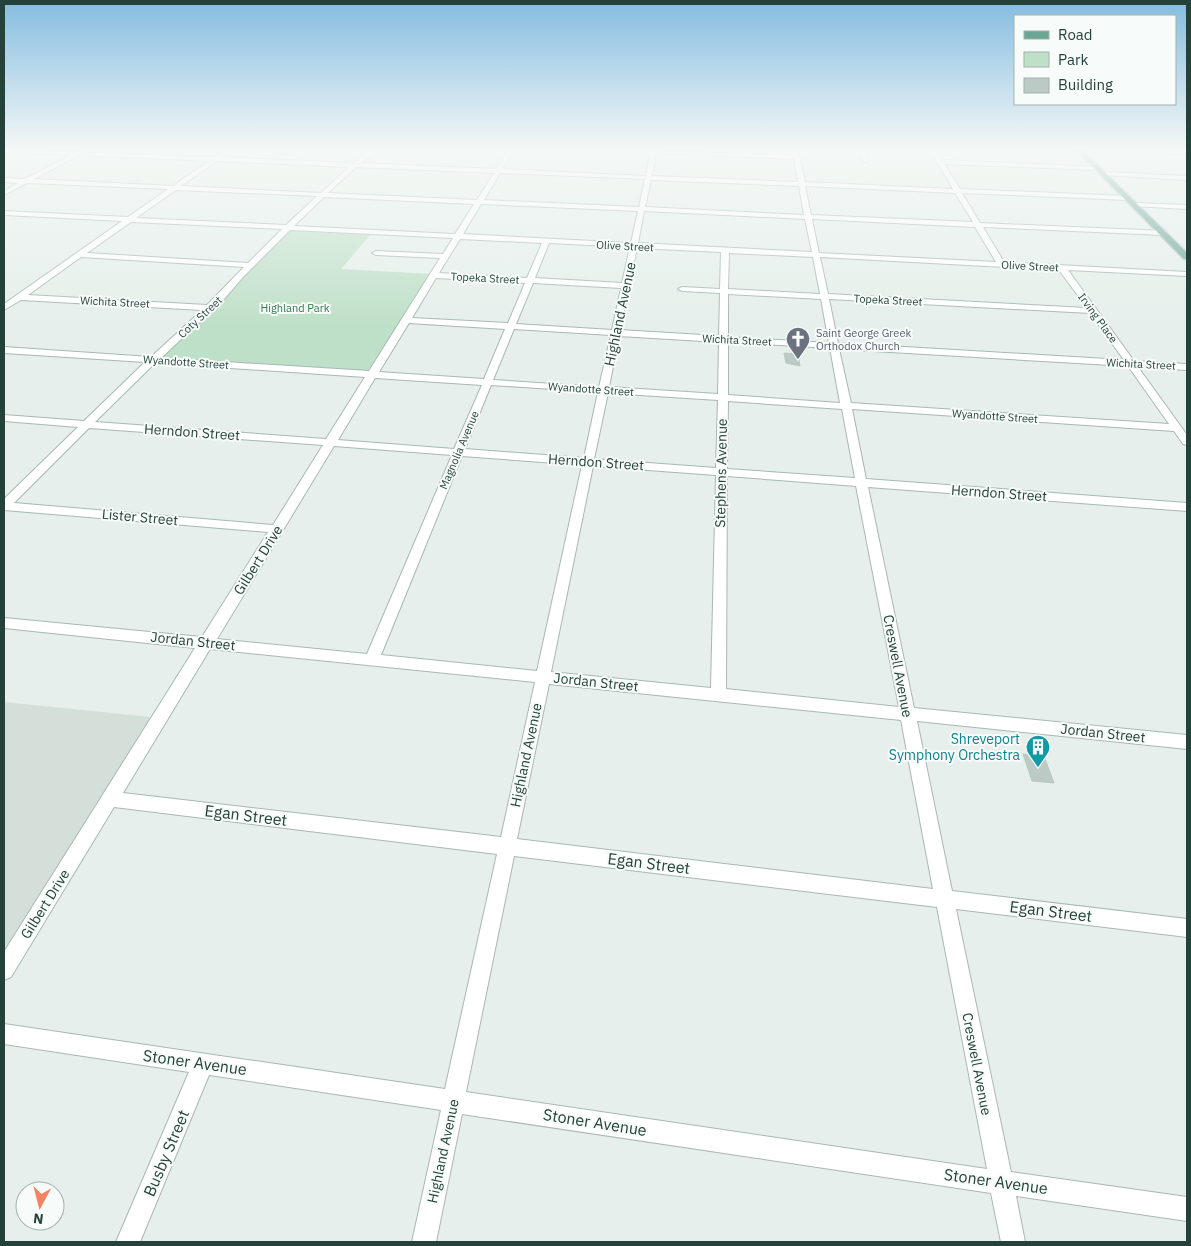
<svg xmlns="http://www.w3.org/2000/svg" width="1191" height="1246" font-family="'IBM Plex Sans',sans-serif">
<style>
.built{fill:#d4dfda}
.green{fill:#bfe0c8}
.building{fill:#bbcac4;stroke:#b8c9c2}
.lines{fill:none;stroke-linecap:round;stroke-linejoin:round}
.minor-casing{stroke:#a8b8b2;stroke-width:2}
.major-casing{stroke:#c2cac8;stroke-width:3}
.minor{fill:#fff;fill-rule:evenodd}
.major{fill:#6aa596;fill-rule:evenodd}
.labels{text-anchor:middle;stroke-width:4;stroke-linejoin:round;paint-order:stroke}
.far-street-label{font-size:11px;fill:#24423a;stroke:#f7fbf9}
.far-park-label{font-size:11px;fill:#2d7a4b;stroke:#f7fbf9}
.far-worship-label{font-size:11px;fill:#5b616d;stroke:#f7fbf9;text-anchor:start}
.street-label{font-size:14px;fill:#24423a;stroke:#f7fbf9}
.culture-label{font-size:14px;fill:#0d838f;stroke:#f7fbf9;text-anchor:end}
.near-street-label{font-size:16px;fill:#24423a;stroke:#f7fbf9}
</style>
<rect width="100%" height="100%" fill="#e6efeb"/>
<path class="built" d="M4 702 151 717 4 952Z"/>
<path class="green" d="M290 231 370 235 341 269 431 274 368 373 156 359Z"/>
<path class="building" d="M784 353 798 354 800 366 786 363Z
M1023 754 1044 756 1054 783 1032 781Z"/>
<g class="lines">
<defs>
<path id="minor" d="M4 150 214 157 225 150H231L221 157 353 163 372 150H378L360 163 496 169 508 150H514L502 169 646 176 650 153 614 152 611 150 793 155 792 150H798L805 182 953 189 930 150H936L942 160 1100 167 1098 170 944 164 960 189 1128 196 1131 198 1128 200 962 193 980 223 1166 231V235H1163L983 227 1004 262 1187 272V276L1068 270 1134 361 1187 364V370L1138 367 1187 435V445L1183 444 1174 431 852 409 866 479 1187 503V511L868 487 914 708 1187 735V749L917 721 952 891 1187 919V937L956 909 1011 1172 1187 1197V1221L1016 1196 1025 1242H1001L991 1193 462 1114 436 1242H412L441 1110 209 1075 140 1242H116L189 1072 4 1044V1024L445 1089 497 854 114 807 11 977 4 980V952L195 648 4 628V618L202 637 268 532 4 510V499L78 427 4 421V415L84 421 145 362 4 353V347L151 357 202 310 21 300 4 310V304L122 221 4 215V211L128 217 168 189 27 183 4 195V191L19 183 4 182V178L25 179 71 155 4 152ZM656 153 794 159 798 182 652 176ZM79 155 209 161 173 186 34 179ZM217 161 349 167 321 193 181 186ZM356 167 494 173 477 200 328 193ZM500 173 645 179 639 207 484 200ZM651 180 799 186 804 215 645 207ZM805 186 955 193 973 222 811 215ZM176 190 317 196 286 225 136 218ZM324 197 474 204 455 234 294 226ZM481 204 638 211 631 243 463 234ZM644 211 805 219 812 252 638 243ZM812 219 975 227 996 262 819 253ZM131 222 282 229 248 263 87 253ZM290 230 453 238 443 254 376 251 372 253 376 255 440 258 369 371 161 358 225 298 243 277ZM460 239 542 243 527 278 439 273ZM549 243 630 247 622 283 535 278ZM637 248 721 252 720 289 682 287 678 289 682 291 720 293 719 336 620 330ZM729 253 813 257 820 294 728 289ZM81 257 244 267 207 305 28 295ZM820 257 1059 270 1087 308 828 294ZM436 278 525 283 508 323 412 318ZM533 283 621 288 612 330 516 324ZM728 294 821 299 829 343 728 337ZM829 299 1090 313 1124 360 838 343ZM409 323 505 329 484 379 379 372ZM514 329 611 335 599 387 493 380ZM619 336 719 342 718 394 609 387ZM728 342 830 348 840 403 728 395ZM839 349 1128 366 1169 424 851 403ZM155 363 365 377 326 439 95 422ZM375 378 482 385 454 449 338 440ZM491 385 598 392 584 458 465 449ZM608 393 718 400 716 468 594 459ZM728 401 842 409 855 478 727 469ZM89 428 323 445 273 525 14 503ZM334 446 452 455 367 654 217 639ZM462 456 582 465 537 671 381 655ZM593 466 716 475 711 688 551 672ZM727 476 856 486 899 707 726 689ZM210 649 535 682 501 837 123 793ZM549 684 901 720 933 889 517 839ZM514 856 937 907 987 1169 466 1092Z
M858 150H864L868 162H864Z
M1123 150H1187V154L1126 152Z
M1104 172 1187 176V180L1102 175Z
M1135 203 1187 205V209L1133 206 1132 205Z"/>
<path id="major" d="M1076 150H1082L1187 253V259H1184Z"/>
</defs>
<use href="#minor" class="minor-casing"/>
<use href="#major" class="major-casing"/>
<use href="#minor" class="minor"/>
<use href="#major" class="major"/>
</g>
<linearGradient id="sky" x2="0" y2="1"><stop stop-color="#84bce0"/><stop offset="0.46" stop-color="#f4f8f6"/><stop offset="1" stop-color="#f4f8f6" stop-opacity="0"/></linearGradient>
<rect width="1191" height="324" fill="url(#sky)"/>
<defs>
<symbol id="church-pin" viewBox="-11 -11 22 30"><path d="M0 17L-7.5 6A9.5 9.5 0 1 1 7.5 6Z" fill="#6b7280" stroke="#f7fbf9"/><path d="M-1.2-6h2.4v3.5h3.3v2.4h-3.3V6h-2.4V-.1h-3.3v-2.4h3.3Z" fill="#fff"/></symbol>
<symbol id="building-pin" viewBox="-11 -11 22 30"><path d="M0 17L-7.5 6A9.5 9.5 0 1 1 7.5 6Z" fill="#0f9aa8" stroke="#f7fbf9"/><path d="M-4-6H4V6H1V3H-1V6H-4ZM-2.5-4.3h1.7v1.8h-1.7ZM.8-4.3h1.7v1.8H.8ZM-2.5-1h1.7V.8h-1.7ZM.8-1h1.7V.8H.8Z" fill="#fff"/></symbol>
</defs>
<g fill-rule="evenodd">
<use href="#church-pin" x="784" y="325" width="28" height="38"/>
<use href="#building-pin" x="1024" y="733" width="28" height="38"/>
</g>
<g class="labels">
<g class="far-street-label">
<text transform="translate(625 246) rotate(3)" y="4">Olive Street</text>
<text transform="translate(1030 266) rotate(3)" y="4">Olive Street</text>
<text transform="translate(485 278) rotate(3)" y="4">Topeka Street</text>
<text transform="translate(888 300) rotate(3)" y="4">Topeka Street</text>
<text transform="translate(115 302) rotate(3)" y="4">Wichita Street</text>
<text transform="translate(200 317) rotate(-43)" y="4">Coty Street</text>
<text transform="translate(1098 318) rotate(54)" y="4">Irving Place</text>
<text transform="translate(737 340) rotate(3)" y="4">Wichita Street</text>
<text transform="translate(186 362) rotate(4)" y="4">Wyandotte Street</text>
<text transform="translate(1141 364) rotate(3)" y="4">Wichita Street</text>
<text transform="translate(591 389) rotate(4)" y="4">Wyandotte Street</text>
<text transform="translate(995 416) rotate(4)" y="4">Wyandotte Street</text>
<text transform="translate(459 450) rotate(-67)" y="4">Magnolia Avenue</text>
</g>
<g class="far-park-label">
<text x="295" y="312">Highland Park</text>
</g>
<g class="far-worship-label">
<text x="816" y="337">Saint George Greek<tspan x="816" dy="13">Orthodox Church</tspan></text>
</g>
<g class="street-label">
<text transform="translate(620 314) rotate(-78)" y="5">Highland Avenue</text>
<text transform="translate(192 432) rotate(4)" y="5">Herndon Street</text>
<text transform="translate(596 462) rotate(4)" y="5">Herndon Street</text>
<text transform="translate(721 473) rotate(-89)" y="5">Stephens Avenue</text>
<text transform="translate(999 493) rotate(4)" y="5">Herndon Street</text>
<text transform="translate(140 517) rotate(5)" y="5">Lister Street</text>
<text transform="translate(258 560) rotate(-58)" y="5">Gilbert Drive</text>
<text transform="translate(193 641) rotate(6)" y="5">Jordan Street</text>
<text transform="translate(898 666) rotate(79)" y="5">Creswell Avenue</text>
<text transform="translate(596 682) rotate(6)" y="5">Jordan Street</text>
<text transform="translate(1103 733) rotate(6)" y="5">Jordan Street</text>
<text transform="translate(526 755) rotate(-78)" y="5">Highland Avenue</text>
<text transform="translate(45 904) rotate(-58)" y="5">Gilbert Drive</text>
<text transform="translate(977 1064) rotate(79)" y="5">Creswell Avenue</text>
<text transform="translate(443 1151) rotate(-78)" y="5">Highland Avenue</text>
</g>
<g class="culture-label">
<text x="1020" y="744">Shreveport<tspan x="1020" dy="16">Symphony Orchestra</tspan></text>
</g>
<g class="near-street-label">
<text transform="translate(246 815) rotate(7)" y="6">Egan Street</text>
<text transform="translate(649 863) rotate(7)" y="6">Egan Street</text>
<text transform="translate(1051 911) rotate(7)" y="6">Egan Street</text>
<text transform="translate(195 1062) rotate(8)" y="6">Stoner Avenue</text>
<text transform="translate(595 1122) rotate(9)" y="6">Stoner Avenue</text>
<text transform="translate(166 1153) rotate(-67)" y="6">Busby Street</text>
<text transform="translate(996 1181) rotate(8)" y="6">Stoner Avenue</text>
</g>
</g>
<rect width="1191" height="1246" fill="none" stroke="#24423a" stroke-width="10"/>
<rect x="1014" y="15" width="162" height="90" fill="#f7fbf9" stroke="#a3b1ad"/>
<rect x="1024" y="31" width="25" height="8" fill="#6aa596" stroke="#a3b1ad"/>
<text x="1058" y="40" font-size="15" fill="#24423a">Road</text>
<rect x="1024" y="52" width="25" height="15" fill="#bfe0c8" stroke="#a3b1ad"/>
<text x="1058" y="65" font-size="15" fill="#24423a">Park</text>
<rect x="1024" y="78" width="25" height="15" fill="#bbcac4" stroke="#a3b1ad"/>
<text x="1058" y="90" font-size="15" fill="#24423a">Building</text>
<g transform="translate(40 1206) rotate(187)"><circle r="24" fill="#f7fbf9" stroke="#a3b1ad"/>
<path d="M0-4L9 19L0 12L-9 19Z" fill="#f4845f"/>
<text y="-8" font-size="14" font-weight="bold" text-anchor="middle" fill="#24423a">N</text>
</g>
</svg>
